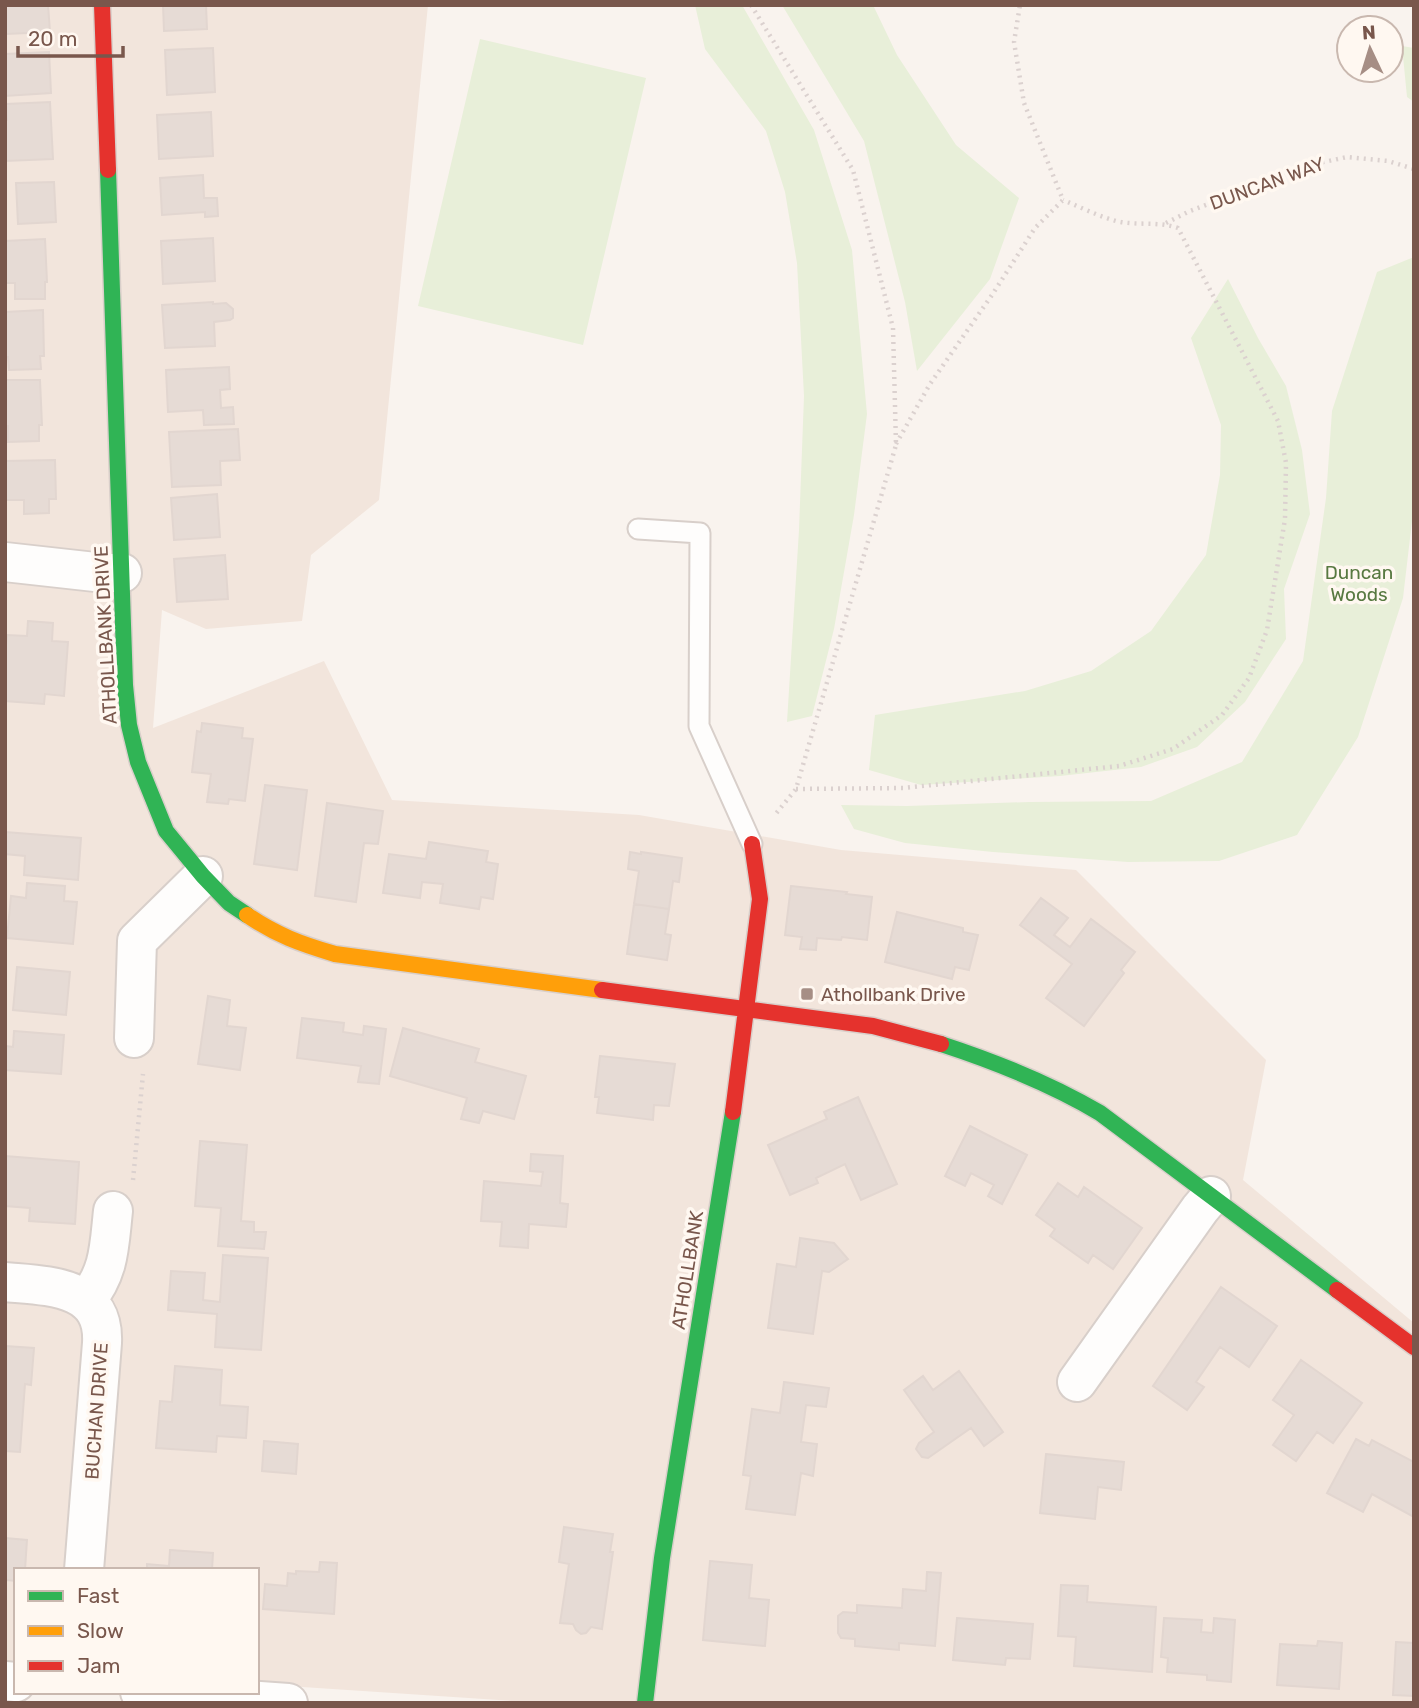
<svg xmlns="http://www.w3.org/2000/svg" width="1419" height="1708" font-family="Rubik,sans-serif">
<style>
.residential{fill:#f2e5dc}
.green{fill:#e8efd9}
.building{fill:#e6dbd5;stroke:#e2d6d0;stroke-width:2}
.lines{fill:none;stroke-linecap:round;stroke-linejoin:round}
.lane-casing{stroke:#d8cfca;stroke-width:23}
.street-casing{stroke:#d8cfca;stroke-width:42}
.fast-casing{stroke:#d9cfca;stroke-width:19}
.slow-casing{stroke:#d9cfca;stroke-width:19}
.jam-casing{stroke:#d9cfca;stroke-width:19}
.path{stroke:#dbd1cf;stroke-width:4.5;stroke-dasharray:2 5;stroke-linecap:butt}
.lane{stroke:#fefdfc;stroke-width:19}
.street{stroke:#fefdfc;stroke-width:38}
.fast{stroke:#30b455;stroke-width:16}
.slow{stroke:#ff9f0a;stroke-width:16}
.jam{stroke:#e5322d;stroke-width:16}
.poi-dot{fill:#a68e85;stroke:#fff8f1;stroke-width:2.5}
.labels{text-anchor:middle;stroke-width:7;stroke-linejoin:round;paint-order:stroke}
.street-label{font-size:19px;fill:#79574c;stroke:#fff8f1}
.park-label{font-size:19px;fill:#587941;stroke:#fff8f1}
.poi-label{font-size:19px;fill:#79574c;stroke:#fff8f1;text-anchor:start}
</style>
<rect width="100%" height="100%" fill="#f9f3ee"/>
<path class="residential" d="M5 5H428L379 500 311 555 302 621 206 629 162 610 153 728 324 661 392 800 639 815 841 850 1076 870 1266 1060 1243 1180 1414 1323V1703H542L257 1684V1570H16V1666L5 1665Z"/>
<path class="green" d="M695 5H742L814 130 852 250 867 414 854 515 834 629 812 716 787 722 799 530 804 396 797 263 785 192 766 131 705 49Z
M782 5H873L897 55 956 145 1019 198 990 279 917 371 905 302 864 141Z
M480 39 646 78 583 345 418 306Z
M1402 46 1414 48V102L1407 97Z
M1414 257V504L1403 598 1358 737 1297 835 1219 861 1128 862 993 852 905 843 854 829 841 805 907 806 1029 802 1151 801 1242 762 1303 661 1326 498 1332 411 1377 272Z
M1228 279 1258 338 1286 386 1302 450 1310 514 1284 589 1286 639 1245 702 1197 747 1141 767 1060 776 921 785 869 770 875 715 1025 691 1091 671 1151 631 1206 555 1220 475 1221 425 1191 338Z"/>
<path class="building" d="M5 5H48L50 32 6 34Z
M163 5H206L207 29 164 31Z
M213 48 215 92 167 95 165 50Z
M49 52 51 93 5 96V54Z
M50 102 53 159 5 161V120H7L6 104Z
M211 112 213 156 159 159 157 115Z
M203 175 204 198H217L218 216 205 217V212L162 215 160 178Z
M54 182 56 222 18 224 16 183Z
M213 238 215 281 163 284 161 241Z
M45 239 47 282H45V299H15V283H5V241Z
M213 302V304L226 303 233 309V318L230 320 214 322 215 346 165 348 162 305Z
M43 310 44 356H40L41 369 9 370 8 357H5V312Z
M229 367 230 389 220 390 221 408 233 407 234 424 204 425 203 410 168 412 166 370Z
M5 380H40L42 425H39V441L8 442V426H5Z
M238 429 240 460 220 461 221 485 172 487 169 432Z
M55 460 56 499H49V513L24 514V500H6L5 461Z
M217 494 220 537 174 540 171 498Z
M225 555 228 599 177 602 174 559Z
M28 621 53 623 52 641 68 642 64 696 45 694 44 704 5 701V656L7 635 27 636Z
M202 723 243 728 242 738 253 739 245 801 229 799 228 804 207 802 211 774 192 772 197 731 201 732Z
M265 785 307 790 297 870 254 864Z
M327 803 383 811 378 844 364 843 356 902 315 896Z
M5 832 81 838 78 880 24 875 25 856 5 854Z
M429 842 488 851 486 862 498 864 493 899 481 897 479 909 440 903 443 884 422 882 420 898 383 893 389 854 426 859Z
M630 852 641 854V852L682 858 679 882 673 881 669 909 634 904 639 871 628 869Z
M27 883 65 886 64 901 77 902 73 944 7 938 11 896 26 898Z
M791 886 847 892 846 894 872 897 867 940 842 937 841 940 817 938 816 950 800 949 802 937 785 935Z
M1041 898 1068 918 1054 935 1070 947 1091 919 1135 952 1121 970 1124 973 1084 1026 1046 998 1072 964 1020 925Z
M634 904 669 909 665 934 671 935 667 960 627 954Z
M897 912 963 928V932L978 935 969 970 955 967 952 979 885 962Z
M17 967 70 972 66 1015 13 1010Z
M208 996 230 1000 227 1026 246 1028 240 1070 198 1064Z
M302 1018 344 1023 343 1032 363 1035 364 1026 386 1029 379 1084 358 1082 361 1066 297 1058Z
M403 1028 479 1049 475 1062 526 1076 514 1119 483 1111 479 1123 461 1119 467 1098 390 1076Z
M14 1031 64 1035 61 1074 5 1070V1046L13 1047Z
M600 1056 675 1064 669 1106 654 1105 653 1120 597 1113 599 1097H595Z
M858 1097 897 1184 861 1200 845 1164 816 1178 818 1183 790 1195 768 1145 827 1119 824 1112Z
M970 1126 1027 1155 1002 1204 988 1196 994 1185 971 1173 965 1186 945 1176Z
M200 1141 247 1145 241 1221 254 1222V1232H266L264 1249 218 1246 221 1208 195 1206Z
M531 1154 563 1156 560 1203 568 1204 566 1227 529 1224 528 1248 500 1246 502 1222 481 1221 484 1181 541 1186 543 1172 530 1171Z
M5 1156 79 1162 75 1224 29 1221 30 1208 5 1206Z
M1058 1183 1078 1197 1084 1187 1142 1228 1113 1269 1093 1255 1088 1263 1050 1236 1055 1229 1036 1215Z
M800 1238 834 1243 848 1259 829 1272 822 1271 813 1334 768 1328 777 1264 796 1267Z
M223 1255 268 1258 261 1350 215 1347 217 1314 168 1310 171 1271 205 1273 203 1300 220 1302Z
M1221 1287 1277 1326 1249 1367 1220 1347 1196 1382 1204 1387 1187 1410 1153 1386Z
M5 1346 34 1348 31 1385 25 1384 20 1452 5 1451Z
M1301 1360 1362 1403 1333 1443 1317 1432 1296 1461 1273 1445 1294 1415 1273 1400Z
M175 1366 222 1370 220 1405 248 1407 246 1438 217 1436 216 1452 156 1448 160 1401 172 1402Z
M959 1371 1003 1432 984 1446 971 1428 928 1458 922 1457 916 1449 919 1443 934 1432 904 1390 923 1376 933 1390Z
M784 1382 829 1388 826 1407 806 1405 801 1442 817 1444 813 1476 801 1473 795 1515 746 1509 751 1476 743 1475 752 1409 780 1413Z
M1356 1439 1369 1446 1372 1440 1414 1462V1517L1372 1494 1363 1512 1327 1493Z
M264 1441 298 1444 296 1474 262 1471Z
M1046 1454 1124 1462 1121 1490 1098 1487 1095 1519 1040 1513Z
M564 1527 613 1534 610 1552H613L602 1629 591 1627 586 1633 581 1634 576 1630 573 1624 560 1623 569 1564 559 1562Z
M5 1538 27 1540 25 1570H16V1581L6 1580V1588Z
M170 1550 213 1553 212 1570H147V1564L169 1566Z
M710 1561 752 1565 749 1598 769 1600 765 1646 703 1640Z
M320 1562 337 1563 334 1614 263 1609 265 1584 287 1586 288 1573 296 1574V1571L319 1572Z
M927 1572 941 1573 935 1646 899 1643V1650L855 1646V1639L841 1638 838 1633V1616L843 1612 857 1613V1605L902 1608 903 1589 926 1591Z
M1061 1585 1088 1586 1087 1602 1156 1607 1152 1672 1074 1666 1076 1637 1058 1636Z
M957 1618 1033 1624 1030 1659 1006 1658 1005 1665 953 1660Z
M1164 1618 1202 1620 1201 1632 1213 1633 1214 1618 1235 1620 1231 1682 1207 1680V1675L1167 1672 1168 1658 1161 1657Z
M1318 1641 1342 1643 1339 1689 1277 1685 1280 1644 1317 1646Z
M1396 1642 1414 1643V1696L1393 1695Z"/>
<g class="lines">
<defs>
<path id="lane" d="M638 529 700 533 699 726 752 844"/>
<path id="street" d="M5 562 104 573H122
M134 1038 137 941 203 876
M5 1282C48 1286 105 1285 102 1343L84 1570
M86 1301C110 1271 109 1247 113 1211
M1077 1382 1200 1209 1211 1196
M5 1681 16 1682
M140 1692 288 1703"/>
<path id="fast" d="M108 170 125 685 129 725 138 762 166 831 203 876 229 903 247 915
M941 1044C996 1062 1051 1084 1100 1113L1337 1290
M645 1703 662 1558 733 1112"/>
<path id="slow" d="M247 915C276 935 301 944 335 954L602 990"/>
<path id="jam" d="M102 5 108 170
M602 990 873 1026 941 1044
M733 1112 760 899 752 844
M1337 1290 1414 1347"/>
</defs>
<use href="#lane" class="lane-casing"/>
<use href="#street" class="street-casing"/>
<use href="#fast" class="fast-casing"/>
<use href="#slow" class="slow-casing"/>
<use href="#jam" class="jam-casing"/>
<path class="path" d="M751 5 853 170 893 328 896 445 796 789 774 816
M1166 223 1190 211 1310 165 1347 157 1388 161 1414 169
M896 444 930 384 992 295 1035 228 1063 200 1024 103 1014 42 1020 5
M796 789 903 788 1119 766 1173 749 1222 715 1249 678 1267 630 1285 519 1286 463 1278 421 1178 228C1158 221 1137 226 1116 221 1098 216 1080 207 1063 200
M133 1180 143 1074"/>
<use href="#lane" class="lane"/>
<use href="#street" class="street"/>
<use href="#fast" class="fast"/>
<use href="#slow" class="slow"/>
<use href="#jam" class="jam"/>
</g>
<rect class="poi-dot" x="800" y="987" width="14" height="14" rx="3.5"/>
<g class="labels">
<g class="street-label">
<text transform="translate(1267 183) rotate(-20)" y="7">DUNCAN WAY</text>
<text transform="translate(105 635) rotate(-93)" y="7">ATHOLLBANK DRIVE</text>
<text transform="translate(687 1270) rotate(-81)" y="7">ATHOLLBANK</text>
<text transform="translate(96 1411) rotate(-86)" y="7">BUCHAN DRIVE</text>
</g>
<g class="park-label">
<text x="1359" y="579">Duncan<tspan x="1359" dy="22">Woods</tspan></text>
</g>
<g class="poi-label">
<text x="821" y="1001">Athollbank Drive</text>
</g>
</g>
<rect width="1419" height="1708" fill="none" stroke="#79574c" stroke-width="14"/>
<rect x="14" y="1568" width="245" height="126" fill="#fff8f1" stroke="#c9b8af" stroke-width="2"/>
<rect x="28" y="1591" width="35" height="10" fill="#30b455" stroke="#c9b8af" stroke-width="2"/>
<text x="77" y="1603" font-size="21" fill="#79574c">Fast</text>
<rect x="28" y="1626" width="35" height="10" fill="#ff9f0a" stroke="#c9b8af" stroke-width="2"/>
<text x="77" y="1638" font-size="21" fill="#79574c">Slow</text>
<rect x="28" y="1661" width="35" height="10" fill="#e5322d" stroke="#c9b8af" stroke-width="2"/>
<text x="77" y="1673" font-size="21" fill="#79574c">Jam</text>
<g transform="translate(1370 49) rotate(356)"><circle r="33" fill="#fff8f1" stroke="#c9b8af" stroke-width="2"/>
<path d="M0-5L12 26L0 18L-12 26Z" fill="#a68e85"/>
<text y="-10" font-size="19" font-weight="bold" text-anchor="middle" fill="#79574c">N</text>
</g>
<path d="M18 46v10h105v-10" fill="none" stroke="#79574c" stroke-width="3.5"/>
<text x="28" y="46" font-size="21" fill="#79574c" stroke="#fff8f1" stroke-width="5" paint-order="stroke">20 m</text>
</svg>
